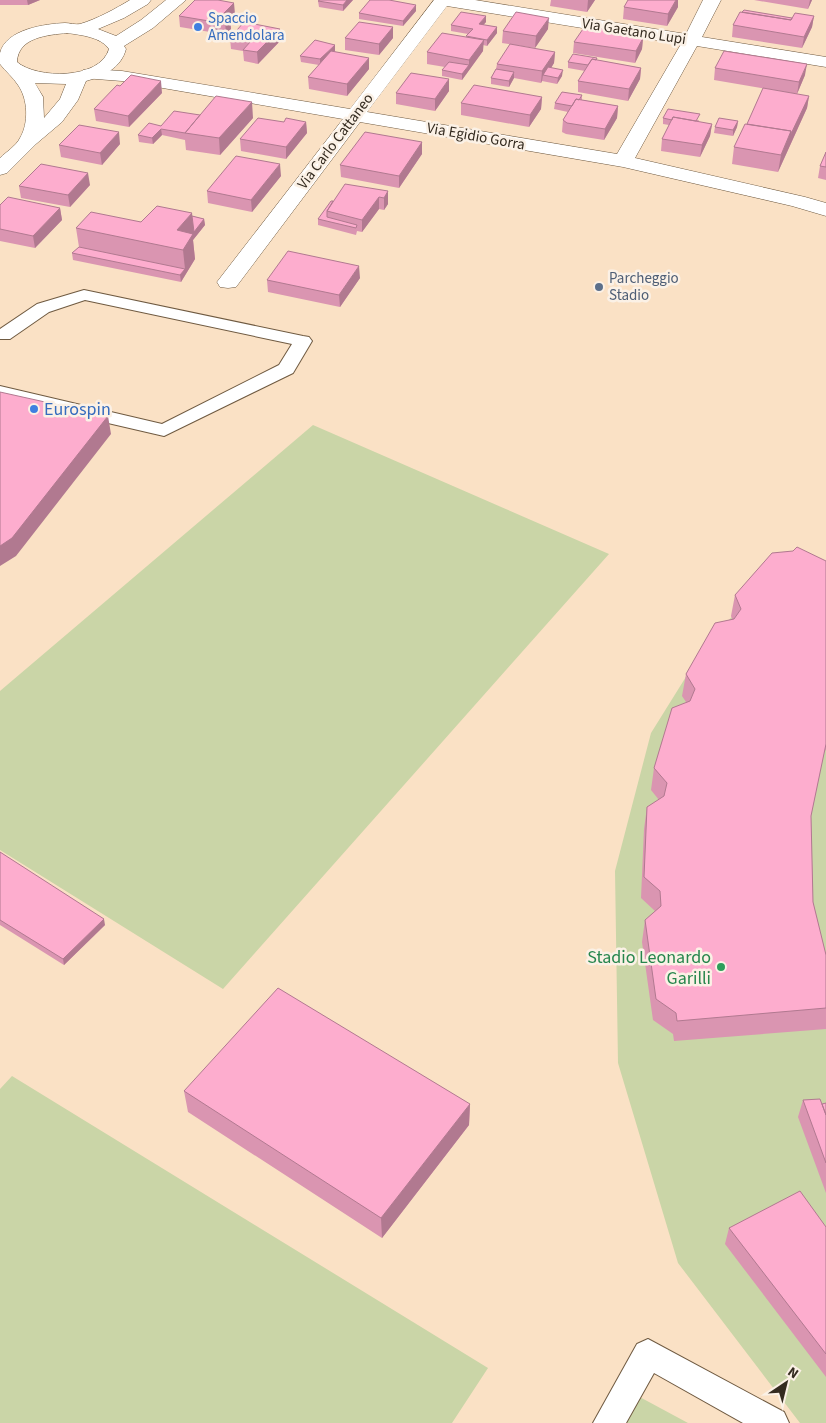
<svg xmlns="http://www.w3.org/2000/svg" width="826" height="1423" font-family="'Source Sans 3',sans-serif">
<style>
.green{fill:#cad5a7}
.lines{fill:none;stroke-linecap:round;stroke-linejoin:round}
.service-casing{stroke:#6f5a41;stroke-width:2}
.minor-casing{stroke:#6f5a41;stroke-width:1}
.secondary-casing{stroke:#6f5a41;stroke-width:1}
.service{fill:#fff;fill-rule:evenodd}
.minor{fill:#fff;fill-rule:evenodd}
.secondary{fill:#fff;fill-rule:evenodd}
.wall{fill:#da95b1}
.shaded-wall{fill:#b17990}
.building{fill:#fdadce;stroke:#b17990}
.shop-dot{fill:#3f7fe0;stroke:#fbf1e6;stroke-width:2}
.service-dot{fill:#5c6f8a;stroke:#fbf1e6;stroke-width:2}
.leisure-dot{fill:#2e9e5b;stroke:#fbf1e6;stroke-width:2}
.labels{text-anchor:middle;stroke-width:5;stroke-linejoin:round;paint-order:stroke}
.far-shop-label{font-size:15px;fill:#366cbe;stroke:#fbf1e6;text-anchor:start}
.far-street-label{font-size:15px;fill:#342b20;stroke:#fbf1e6}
.far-service-label{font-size:15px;fill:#4e5e75;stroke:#fbf1e6;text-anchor:start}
.shop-label{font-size:18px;fill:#366cbe;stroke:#fbf1e6;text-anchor:start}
.leisure-label{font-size:18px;fill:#27864d;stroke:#fbf1e6;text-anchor:end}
</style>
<rect width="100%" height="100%" fill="#fae1c5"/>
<path class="green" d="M313 425 609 554 223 989 0 850V691Z
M764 588 826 616V1423H800L678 1263 618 1063 615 871 651 733 712 635Z
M12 1076 488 1368 452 1423H0V1089Z
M636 1395 688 1423H621Z"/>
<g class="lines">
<defs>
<path id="service" d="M84 290 303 336 309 337 312 341 293 373 164 436 0 398V386L162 424 279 365 292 344 85 300 49 312 10 339H0V329L37 304Z
M648 1339 784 1412 789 1423H743L654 1373 626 1423H593L637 1344Z"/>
<path id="minor" d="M434 0H475L686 34 703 0H721L702 37 826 57V67L697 46 635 158 805 197 826 203V216L792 206 623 167 360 122 236 287 228 288 220 287 217 282 343 119 122 81 83 78 80 74 83 70 89 69 122 71 350 109ZM447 6 681 44 617 154 367 112Z"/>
<path id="secondary" d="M130 0H151L148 4 124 18 98 29 116 36 141 20 166 0H186L153 28 124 46 126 49C121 68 104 76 86 81L78 100 62 122 36 144 7 173 0 175V158C6 152 16 146 20 138 29 123 28 99 18 85 13 77 6 72 0 64 0 61 0 56 0 53 6 29 45 24 65 23 70 23 75 25 80 24 97 19 115 9 130 0ZM67 33C81 35 101 37 109 49 100 80 37 79 17 62 18 37 48 35 67 33ZM35 83 66 84 60 99 44 118 43 97Z"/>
</defs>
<use href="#service" class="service-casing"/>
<use href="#minor" class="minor-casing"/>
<use href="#secondary" class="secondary-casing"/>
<use href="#service" class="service"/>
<use href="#minor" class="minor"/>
<use href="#secondary" class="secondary"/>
</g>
<path class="wall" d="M0 0H40L28 5H0Z
M353 0 343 11 319 7 318 1Z
M551 0H595L587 12 550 6Z
M754 0H812L808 9Z
M624 7H678L667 26 623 19Z
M416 11 403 26 359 19V13Z
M742 12 792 18 814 16 812 27 802 48 732 37 733 25Z
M235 14 230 19 231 29 226 33 218 32 216 33 180 27 179 16Z
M486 22 483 25 497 27V33L487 46 483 45V51L462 80 442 76V70L445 67 427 64V52L466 37 468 34 451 31V25Z
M393 27V38L379 55 345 50V38Z
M280 29 281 40 258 64 244 61 243 51 231 49 230 38Z
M548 29 535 48 502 43 503 31Z
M627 33V35L643 38 642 49 635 63 573 53 574 42Z
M334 51 369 69 347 96 309 89 308 77 319 65 301 62 300 56 335 51Z
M555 52 554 63 551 68 562 76 557 84 542 81 541 83 514 78 509 87 491 84V78L496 69 497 64Z
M597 58V60L641 68 640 79 628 101 578 92V81L585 71 568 68V62Z
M715 68 805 75 797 94 714 80Z
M449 91 435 111 396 104V93Z
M162 93 129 127 96 121 94 109Z
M582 95V100L618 106 617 118 604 140 566 134 562 132 563 120 568 112 554 109 555 103Z
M809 96 807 108 778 172 732 164 734 147 747 124Z
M542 97 541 109 529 127 461 115V103Z
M200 115 253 118 220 155 186 150 185 140 162 135 153 144 139 142 138 135 161 126Z
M663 118 699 120 698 122 712 124 710 136 700 157 661 151 662 139 669 125 663 124Z
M738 121 737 127 733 136 714 133 715 127Z
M284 122H306L307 133 286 159 241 151 240 139Z
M422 142V154L399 188 341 177 340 165Z
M120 144 102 165 61 157 59 145Z
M826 152V180L818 178 820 166Z
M281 176 252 212 208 203 207 191Z
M90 185 70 207 21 198 19 186Z
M388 191V204L384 210 379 209 362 232 357 231 356 235 318 225V219L333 201Z
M0 205 60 208 62 220 35 248 0 241Z
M192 216 204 219 205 225 193 240 195 259 181 282 73 260 72 253 79 247 76 228 141 222Z
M360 278 340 307 268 292 267 280Z
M826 561V749L824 753 811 816 813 902 826 955V1029L674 1041 673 1034 653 1020 642 942 645 920 655 911 641 898 644 829 647 807 659 800 651 790 654 768 686 702 682 696 686 674 732 619 731 616 735 595Z
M0 852 105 925 64 965 0 925Z
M184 1091 470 1104 469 1125 382 1238 188 1112Z
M803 1100 822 1104 826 1103V1193L798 1117Z
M826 1227V1377L725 1244 729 1228Z"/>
<path class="shaded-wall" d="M27 0H40L28 5Z
M347 0H353L343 11V5Z
M588 0H595L587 12Z
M676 0H678V7L667 26 668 14Z
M810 0H812L808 9Z
M234 3 235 14 230 19 231 29 226 33 225 22 221 16Z
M416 5V11L403 26V21Z
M486 16V22L479 30V24Z
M814 16 812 27 802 48 804 37Z
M549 18 548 29 535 48 536 36Z
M217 20 218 32 216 33 215 22Z
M393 27V38L379 55V44Z
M497 27V33L487 46V40Z
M280 29 281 40 258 64 257 52Z
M643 38 642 49 635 63 636 51Z
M484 40 483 51 462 80V74L469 65V60Z
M335 45V51L320 65V59Z
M555 52 554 63 546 76 543 75 542 81 541 83 542 71Z
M369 58V69L347 96V84Z
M807 64 805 75 797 94 799 82Z
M641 68 640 79 628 101 629 89Z
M563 70 562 76 557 84 558 78Z
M514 72V78L509 87V81Z
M449 79V91L435 111V99Z
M161 81 162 93 129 127 128 116Z
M809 96 807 108 778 172 781 155 791 131Z
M542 97 541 109 529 127 530 115Z
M252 102 253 118 220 155 219 138Z
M618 106 617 118 604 140 605 129Z
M738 121 737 127 733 136V130Z
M306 122 307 133 286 159V147Z
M712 124 710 136 700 157 702 145Z
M161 129 162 135 153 144 152 138Z
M119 132 120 144 102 165 100 153Z
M422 142V154L399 188V176Z
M280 164 281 176 252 212 251 200Z
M88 173 90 185 70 207 68 195Z
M388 191V204L384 210V198Z
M379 197V209L362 232V220Z
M60 208 62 220 35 248 33 236Z
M192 213 194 232 204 219 205 225 193 240 195 259 181 282 180 275 185 269 183 250 177 230Z
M359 266 360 278 340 307 339 295Z
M108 416 111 434 16 556 0 566V546Z
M104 919 105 925 64 965 63 959Z
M470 1104 469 1125 382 1238 381 1218Z"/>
<path class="building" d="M195 0H218L234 3 221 16 230 17 225 22 217 20 215 22 179 16Z
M320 0H347L343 5 318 1Z
M370 0H389L416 5 403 21 359 13Z
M628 0H676L668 14 624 7Z
M744 10 792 18 791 20 742 12Z
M461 12 486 16 479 24 497 27 487 40 466 36 473 29 451 25Z
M516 12 549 18 536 36 503 31Z
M740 12 791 20 795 13 814 16 804 37 733 25Z
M244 22 280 29 257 52 243 50 251 41 230 38Z
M359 22 393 27 379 44 345 38Z
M585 26 627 33V35L643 38 636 51 574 42Z
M442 33 484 40 469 60 427 52Z
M315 40 335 45 320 59 300 56Z
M510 44 555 52 542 71 497 64Z
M331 51 369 58 347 84 308 77Z
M724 51 807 64 799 82 715 68Z
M573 54 597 58 596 60 592 59 588 65 568 62Z
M592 59 641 68 629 89 578 81Z
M449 62 469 65 462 74 442 70Z
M548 67 563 70 558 78 543 75Z
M496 69 514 72 509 81 491 78Z
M411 73 449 79 435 99 396 93Z
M131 75 161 81 128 116 94 109 117 85 120 86Z
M474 85 542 97 530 115 461 103Z
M763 88 809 96 790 136 791 131 747 124Z
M562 92 582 95 579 100 576 99 572 106 555 103Z
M216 96 252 102 219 138 185 133Z
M576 99 618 106 605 129 567 123 563 120Z
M668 109 700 114 696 121 673 117 672 120 663 118Z
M174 111 200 115 185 133 161 129 152 138 138 135 149 123 161 126Z
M673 117 712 124 702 145 662 139Z
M258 118 284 122 286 118 306 122 286 147 240 139Z
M719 118 738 121 733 130 715 127Z
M745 124 791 131 781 155 734 147Z
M79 125 119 132 100 153 59 145Z
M365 132 422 142 399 176 340 165Z
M826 152V167L820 166Z
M236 156 280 164 251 200 207 191Z
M41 164 88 173 68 195 19 186Z
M345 184 388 191 384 198 379 197 362 220 327 211Z
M8 197 60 208 33 236 0 229V205Z
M331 201H333L327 211V217L357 225 356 228 318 219Z
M157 206 192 213 177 230 193 234 183 250 76 228 91 212 141 222Z
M192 216 204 219 194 232Z
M79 247 185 269 180 275 72 253Z
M288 251 359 266 339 295 267 280Z
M0 392 108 416 12 538 0 546Z
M797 547 826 561V744L811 816 813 902 826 955V1008L677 1021 676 1013 656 999 645 920 661 906 660 891 644 877 647 807 664 796 667 783 654 768 672 708 690 701 695 689 686 674 715 623 734 619 741 609 735 595 772 553 793 551Z
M0 852 104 919 63 959 0 920Z
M278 988 470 1104 381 1218 184 1091Z
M820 1099 826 1115V1163L803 1100Z
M826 1103V1115L822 1104Z
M800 1191 826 1227V1354L729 1228Z"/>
<g class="shop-dot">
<circle cx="198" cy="27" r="5"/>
<circle cx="34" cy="409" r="5"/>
</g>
<circle class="service-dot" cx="599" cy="287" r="5"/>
<circle class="leisure-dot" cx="721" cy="967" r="5"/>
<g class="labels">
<g class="far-shop-label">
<text x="208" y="23">Spaccio<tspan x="208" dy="17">Amendolara</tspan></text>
</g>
<g class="far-street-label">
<text transform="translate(634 31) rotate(9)" y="5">Via Gaetano Lupi</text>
<text transform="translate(476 136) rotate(10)" y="5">Via Egidio Gorra</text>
<text transform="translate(335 141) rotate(-53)" y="5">Via Carlo Cattaneo</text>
</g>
<g class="far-service-label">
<text x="609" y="283">Parcheggio<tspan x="609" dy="17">Stadio</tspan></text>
</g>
<g class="shop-label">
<text x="44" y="415">Eurospin</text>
</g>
<g class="leisure-label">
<text x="711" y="963">Stadio Leonardo<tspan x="711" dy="21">Garilli</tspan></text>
</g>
</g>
<g transform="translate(786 1383) rotate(35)" stroke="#fbf1e6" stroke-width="4" paint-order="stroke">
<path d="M0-4L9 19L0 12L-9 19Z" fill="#342b20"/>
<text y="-8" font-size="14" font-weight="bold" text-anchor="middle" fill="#342b20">N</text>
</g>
</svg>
